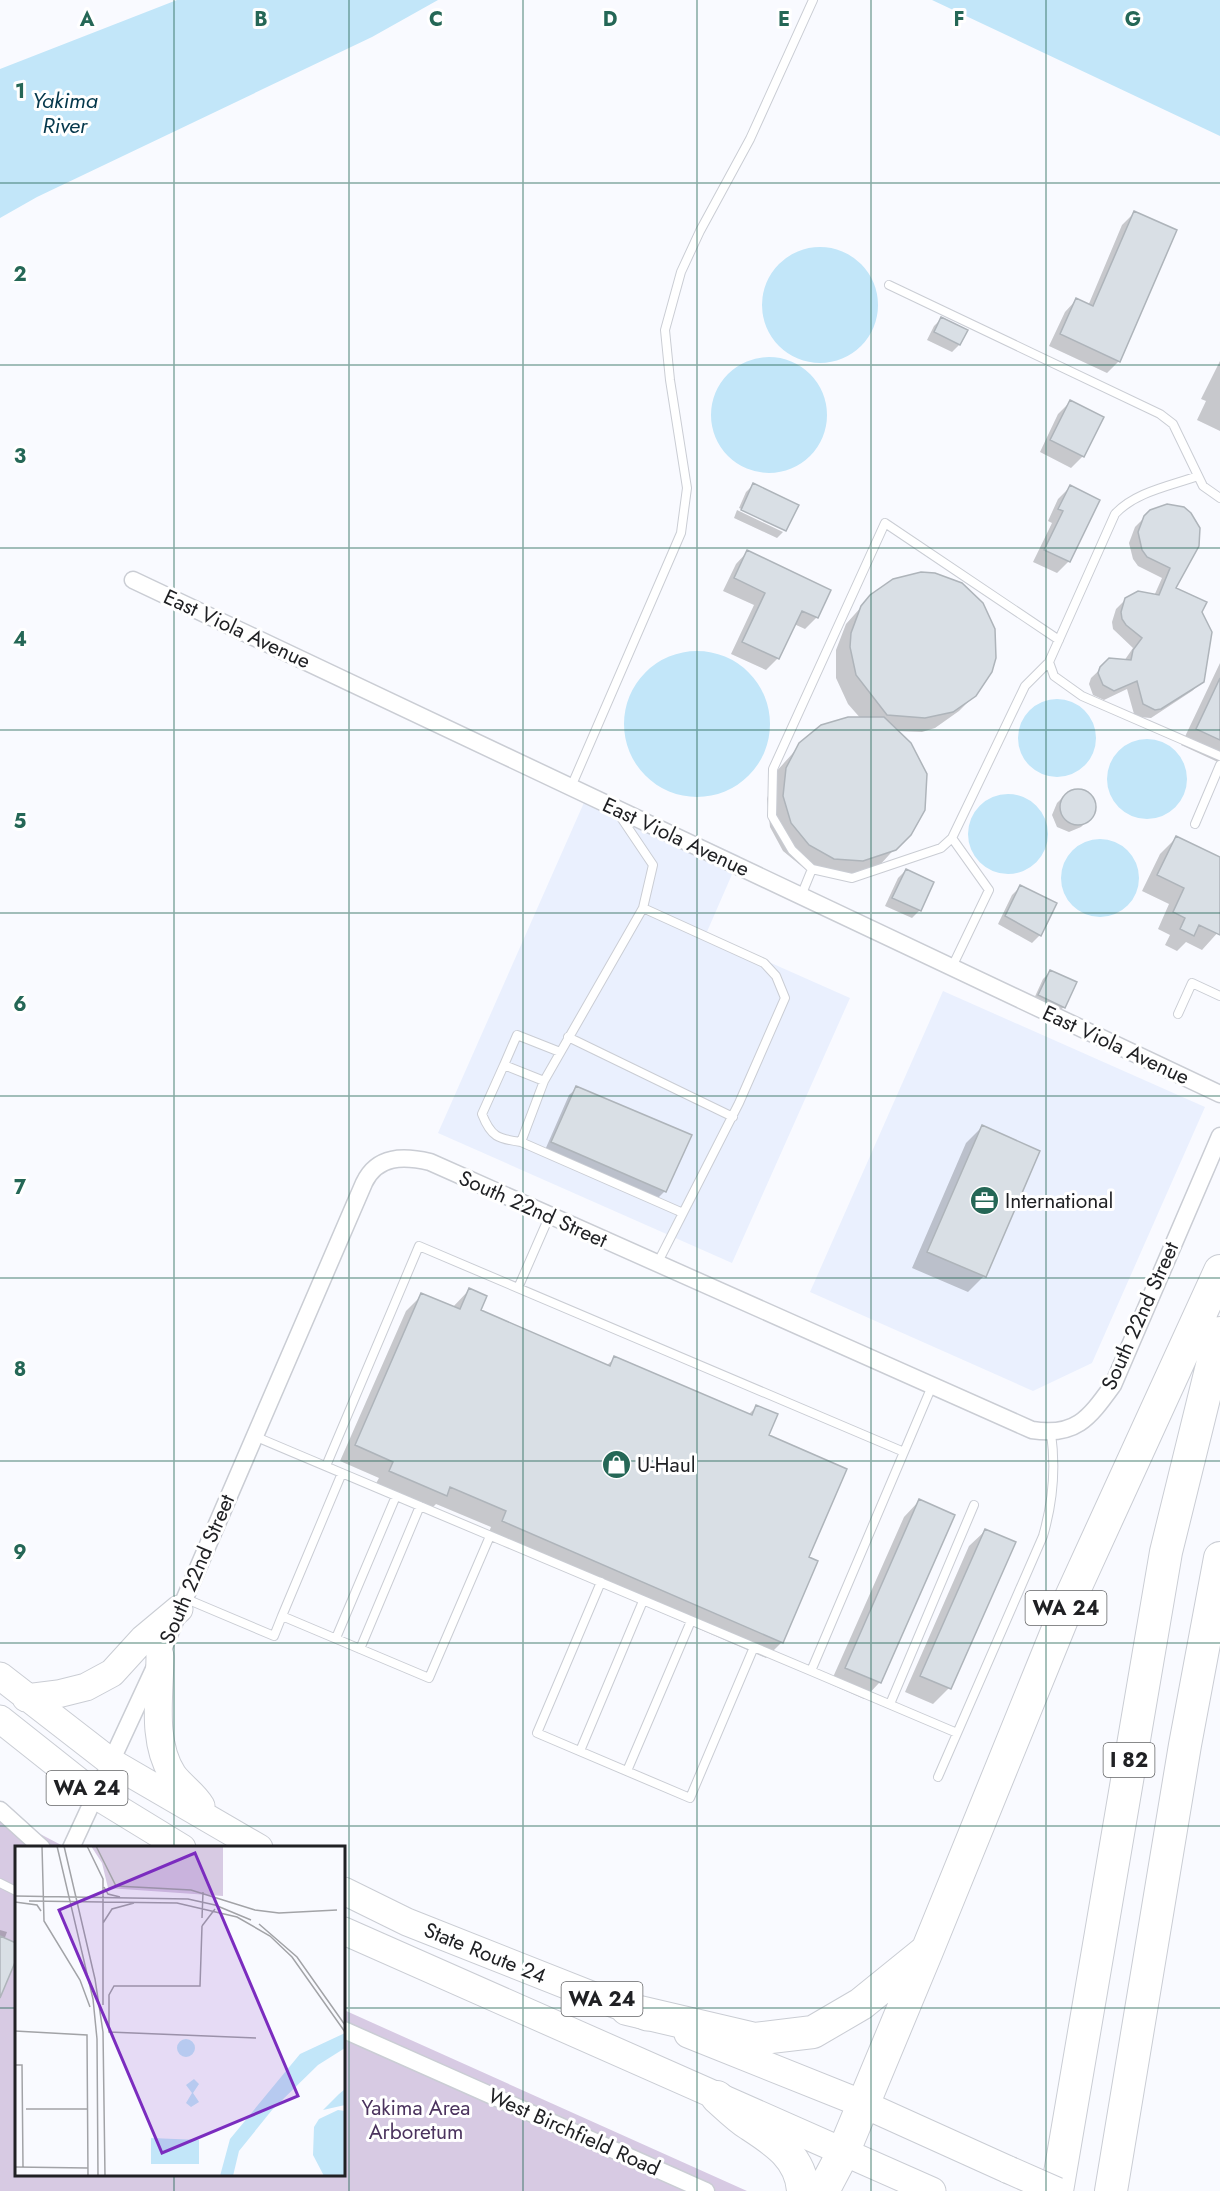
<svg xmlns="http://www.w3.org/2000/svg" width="1220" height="2191" font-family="Jost,sans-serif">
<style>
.built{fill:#eaf0fe}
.green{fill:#d7cae3}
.water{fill:#c2e6f9}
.shadow{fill:#0003}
.building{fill:#d9dfe5;stroke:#aeb4ba;stroke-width:1.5}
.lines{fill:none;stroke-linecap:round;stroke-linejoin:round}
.service-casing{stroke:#cacdd4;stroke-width:10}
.minor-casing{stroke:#cacdd4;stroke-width:19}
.primary-casing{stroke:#cacdd4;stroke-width:29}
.motorway-casing{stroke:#cacdd4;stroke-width:34}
.service{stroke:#fff;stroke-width:8}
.minor{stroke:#fff;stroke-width:16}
.primary{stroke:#fff;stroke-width:27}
.motorway{stroke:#fff;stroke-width:32}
.primary-bridge-casing{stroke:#cacdd4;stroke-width:29;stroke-linecap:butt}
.primary-bridge{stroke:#fff;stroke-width:27}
.grid{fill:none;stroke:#256756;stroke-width:1.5;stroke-opacity:0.55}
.labels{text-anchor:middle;stroke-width:6;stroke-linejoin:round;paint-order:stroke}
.shield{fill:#fff;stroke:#636466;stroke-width:1.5}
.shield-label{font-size:20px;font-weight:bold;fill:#202124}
.street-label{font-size:21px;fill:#202124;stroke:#fff}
.poi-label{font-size:21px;fill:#202124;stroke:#fff;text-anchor:start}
.park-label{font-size:21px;fill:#4b335e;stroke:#fff}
.water-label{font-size:22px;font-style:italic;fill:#05384c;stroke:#fff}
.inset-road{fill:none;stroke:#a2a3a7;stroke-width:1.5}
.view{fill:#7b2cbf;fill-opacity:0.15;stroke:#7b2cbf;stroke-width:3}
.inset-edge{fill:none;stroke:#202124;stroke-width:3}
.grid-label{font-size:20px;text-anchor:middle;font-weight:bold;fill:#256756;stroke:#fff;stroke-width:6;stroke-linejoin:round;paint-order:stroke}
</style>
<rect width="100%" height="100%" fill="#f9faff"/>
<path class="built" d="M590 789 740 856 706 934 850 998 732 1263 438 1133Z
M943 991 1205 1107 1092 1363 1033 1391 810 1292Z"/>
<path class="green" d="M0 1813 65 1847 16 1848V2174H344V2010L747 2191H0Z"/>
<path class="water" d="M177 0H438L372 37 37 197 0 218V69Z
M932 0H1220V136Z
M762 305a58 58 0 1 1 116 0a58 58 0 1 1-116 0Z
M711 415a58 58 0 1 1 116 0a58 58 0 1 1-116 0Z
M624 724a73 73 0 1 1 146 0a73 73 0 1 1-146 0Z
M1018 738a39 39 0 1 1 78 0a39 39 0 1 1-78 0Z
M1107 779a40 40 0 1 1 80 0a40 40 0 1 1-80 0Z
M968 834a40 40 0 1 1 80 0a40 40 0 1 1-80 0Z
M1061 878a39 39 0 1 1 78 0a39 39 0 1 1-78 0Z"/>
<path class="shadow" d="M1134 213 1119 361 1107 373 1049 346 1065 312 1076 300 1088 306 1122 225Z
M941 319 959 345 952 352 927 340 934 326Z
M1220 361V431L1197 420 1206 401 1201 399Z
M1070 402 1083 456 1071 468 1040 452 1058 414Z
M753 485 797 505 784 531V529L739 508 746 492Z
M1070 487 1069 561 1057 573 1033 562 1052 523 1048 521 1058 499Z
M1167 505 1174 588 1201 612 1203 681 1192 691 1151 718 1138 717 1134 714 1127 689 1104 700 1093 695 1089 684 1091 678 1110 660 1124 661 1133 648 1113 629 1112 622 1116 609 1126 599 1154 596 1162 578 1138 566 1133 559 1129 543 1135 527 1151 511Z
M737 510 783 532 777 538 734 518Z
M747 552 817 617 805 629 794 624 778 658 766 670 731 654 754 605 723 591 736 564Z
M871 596 975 695 959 711 935 728 922 732 897 731 926 774V796L918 823 879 866 859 874 831 877 805 869 783 851 770 827 767 799 775 773 810 734 862 720 848 704 836 678V650L846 624Z
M1220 663V763L1181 745Z
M1078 790 1090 795 1095 807 1089 819 1081 827 1069 832 1057 827 1052 815 1057 803 1065 795Z
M1176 838 1220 859V930L1202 950 1186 942 1177 951 1165 945 1170 935 1158 929 1169 904 1142 891 1160 854Z
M906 870 920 910 912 918 885 906 898 878Z
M1020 887 1040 935 1032 943 998 924 1012 895Z
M1050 972 1064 1007 1056 1014 1032 1003 1043 979Z
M577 1088 665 1191 657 1199 545 1150 569 1095Z
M982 1127 1039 1152 984 1276 968 1292 912 1268 966 1143Z
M469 1290 479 1311 606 1366 615 1358 748 1415 757 1406 807 1558 782 1642 766 1658 487 1537 491 1527 436 1504 429 1511 374 1487 379 1478 340 1461 406 1311 422 1295 452 1308Z
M919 1501 953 1516 879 1683 864 1699 830 1684 904 1517Z
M985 1531 1014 1543 949 1688 933 1704 905 1692 969 1546Z
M0 1930 7 1932 4 1940 16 1945V1956L0 1994Z"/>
<path class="building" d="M1134 211 1177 230 1120 362 1060 334 1076 298 1093 306Z
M941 317 968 330 960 345 934 332Z
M1070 400 1104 417 1084 457 1050 440Z
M753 483 799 505 786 531 741 510Z
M1070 485 1100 500 1070 562 1044 550 1063 511 1058 509Z
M1167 504 1184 507 1191 513 1200 528 1199 546 1176 588 1207 602 1202 612 1212 632 1204 682 1161 709 1155 710 1143 704 1137 681 1114 691 1103 685 1098 673 1100 667 1109 658 1131 660 1133 650 1142 638 1126 625 1122 619 1121 612 1125 598 1138 591 1159 595 1170 568 1147 557 1142 550 1138 532 1144 516 1150 510Z
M747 550 831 590 818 618 802 611 779 659 742 642 765 593 734 578Z
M921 572 935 573 962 583 983 603 995 629 996 658 992 672 976 696 953 712 925 718 887 715 856 675 850 647 851 633 861 606 870 595 893 579Z
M1220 678V740L1196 729Z
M848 717H884L911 743 927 774 925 810 911 835 896 850 863 861 834 859 809 845 791 823 783 796 786 768 799 743 821 725Z
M1060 807a18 18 0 1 1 36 0a18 18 0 1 1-36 0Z
M1176 836 1220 857V935L1199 925 1194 936 1180 929 1185 918 1173 912 1184 888 1157 875Z
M906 869 934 882 921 911 892 898Z
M1020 885 1057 903 1041 936 1005 916Z
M1050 970 1077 982 1065 1008 1038 995Z
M576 1086 692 1135 666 1192 551 1142Z
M982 1125 1040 1151 986 1277 927 1252Z
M469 1288 487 1296 481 1310 610 1366 614 1356 752 1415 756 1405 778 1414 769 1435 847 1469 809 1557 818 1561 783 1643 502 1521 506 1511 450 1487 447 1496 389 1471 393 1462 355 1445 421 1293 460 1309Z
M919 1499 955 1515 881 1683 845 1668Z
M985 1529 1016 1542 951 1689 920 1676Z
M0 1936 16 1943V1960L0 1998Z"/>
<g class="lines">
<defs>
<path id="service" d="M889 285 1160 414 1173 424 1203 486 1220 498
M1198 476C1170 486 1135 492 1115 514L1049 662 1054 676 1082 696 1220 756
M571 787 681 533 687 488 670 380 665 330 681 272 700 231 750 139 813 0
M618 813 653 865 643 908 764 963 776 976 785 998 739 1103 657 1264
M1195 824 1220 765
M952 838 989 890 952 967
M812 869 792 850 772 816 773 769 885 523 1059 640
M801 896 812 869 852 878 941 848 952 838 1025 686 1049 662
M643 908 544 1081 521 1142 683 1213
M1178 1014 1192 983 1220 996
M568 1037 733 1117
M504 1065 517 1035 560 1052
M521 1142C498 1139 491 1137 482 1114L504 1065 544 1081
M518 1288 549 1217
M254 1436C421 1506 587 1577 754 1647L690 1798 537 1733 601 1582
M904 1452 932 1386
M326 1466 419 1246 904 1452 811 1671 754 1647
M342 1473 282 1616 429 1678 490 1536
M184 1598 274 1636 282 1616
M336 1638 396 1496
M360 1649 420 1506
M811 1671 957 1733
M890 1704 974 1505
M580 1751 643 1601
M627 1771 691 1621
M938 1777 1043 1536C1053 1502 1056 1468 1051 1433
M0 1883 16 1891"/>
<path id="minor" d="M133 580 1220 1094
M0 1810 42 1848
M71 1848 160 1656 364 1183C377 1155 404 1156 430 1162L1032 1430C1076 1437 1089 1418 1113 1385L1220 1136
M344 2030 706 2191"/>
<path id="primary" d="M160 1656C160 1693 151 1742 173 1775 181 1786 194 1794 201 1806
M0 1676 111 1762 259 1848
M26 1698 58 1694 86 1687 112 1673 143 1639 179 1609
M0 1719 97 1796 182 1848
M344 1891 407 1922 647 2017
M344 1931 932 2191
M688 2034 863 2104 1009 2170"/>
<path id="motorway" d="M627 2009 755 2039 813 2032 861 2004 924 1953
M717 2097C727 2106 738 2117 749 2124 775 2141 801 2157 803 2191
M823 2191 843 2153 927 1951 1071 1597 1220 1271
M1057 2191 1166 1552 1220 1333
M1111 2191 1185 1745 1220 1558"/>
</defs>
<use href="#service" class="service-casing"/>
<use href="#minor" class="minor-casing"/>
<use href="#primary" class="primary-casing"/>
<use href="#motorway" class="motorway-casing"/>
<use href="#service" class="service"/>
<use href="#minor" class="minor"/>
<use href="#primary" class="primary"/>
<use href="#motorway" class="motorway"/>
<defs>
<path id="primary-bridge" d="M1009 2170 1057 2191"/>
</defs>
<use href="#primary-bridge" class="primary-bridge-casing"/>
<use href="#primary-bridge" class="primary-bridge"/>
</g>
<path class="grid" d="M174 0V1848M349 0V2191M523 0V2191M697 0V2191M871 0V2191M1046 0V2191M0 183H1220M0 365H1220M0 548H1220M0 730H1220M0 913H1220M0 1096H1220M0 1278H1220M0 1461H1220M0 1643H1220M0 1826H1220M0 2008H16M344 2008H1220M174 2174V2191"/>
<defs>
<symbol id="office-disc" viewBox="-11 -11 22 22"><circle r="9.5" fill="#256756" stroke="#fff"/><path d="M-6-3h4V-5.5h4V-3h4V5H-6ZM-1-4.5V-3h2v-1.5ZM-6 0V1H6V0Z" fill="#fff"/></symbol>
<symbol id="shop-disc" viewBox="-11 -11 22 22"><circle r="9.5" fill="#256756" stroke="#fff"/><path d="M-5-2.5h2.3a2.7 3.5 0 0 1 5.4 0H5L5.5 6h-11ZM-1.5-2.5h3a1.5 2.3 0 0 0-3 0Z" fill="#fff"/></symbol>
</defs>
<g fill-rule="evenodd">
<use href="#office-disc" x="968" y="1184" width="33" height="33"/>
<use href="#shop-disc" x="600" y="1448" width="33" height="33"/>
</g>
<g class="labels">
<g class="shield">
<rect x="1025.5" y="1591" width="81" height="34" rx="4.5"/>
<rect x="1103.5" y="1743" width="51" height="34" rx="4.5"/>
<rect x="46.5" y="1771" width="81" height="34" rx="4.5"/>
<rect x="561.5" y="1982" width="81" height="34" rx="4.5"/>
</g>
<g class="shield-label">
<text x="1066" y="1615">WA 24</text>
<text x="1129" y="1767">I 82</text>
<text x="87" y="1795">WA 24</text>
<text x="602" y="2006">WA 24</text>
</g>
<g class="street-label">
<text transform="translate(237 629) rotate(25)" y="7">East Viola Avenue</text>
<text transform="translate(676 837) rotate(25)" y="7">East Viola Avenue</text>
<text transform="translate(1116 1045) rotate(25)" y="7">East Viola Avenue</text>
<text transform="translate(533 1209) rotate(24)" y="7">South 22nd Street</text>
<text transform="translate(1140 1316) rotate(-66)" y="7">South 22nd Street</text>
<text transform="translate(197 1569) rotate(-67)" y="7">South 22nd Street</text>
<text transform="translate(485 1953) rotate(22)" y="7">State Route 24</text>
<text transform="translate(574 2132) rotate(24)" y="7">West Birchfield Road</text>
</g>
<g class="poi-label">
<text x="1005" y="1208">International</text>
<text x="637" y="1472">U-Haul</text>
</g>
<g class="park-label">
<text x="416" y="2115">Yakima Area<tspan x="416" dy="24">Arboretum</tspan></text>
</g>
<g class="water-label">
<text x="65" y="108">Yakima<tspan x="65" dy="25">River</tspan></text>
</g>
</g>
<g transform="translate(15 1846)">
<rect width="330" height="330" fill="#f9faff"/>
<path d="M76 0H208V50L93 42 87 17Z" fill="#d7cae3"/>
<path d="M330 187V202L303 219 257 264 224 305 218 330H205L215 293 285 208ZM162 202a9 9 0 1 1 18 0a9 9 0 1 1-18 0ZM179 233 184 238 178 247 184 256 176 261 171 257 177 247 171 239ZM330 243V259L308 264 324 248ZM323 264 330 265V330H309L298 309 299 281 304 273ZM136 292 184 294V318H136Z" fill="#c2e6f9"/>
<path class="inset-road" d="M27 0 29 75 65 134 75 161M42 0 78 153 82 193 83 330M49 0 80 133 88 186 90 330M72 0 88 33V159M81 0 101 40 176 44 240 64 264 67 322 64M89 41 93 48 105 51M0 50 173 53 200 59 236 74M14 55 162 57 222 71 255 90 277 111 330 186M0 56 22 59 26 65M187 72 188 46M88 77 97 63 119 57M244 78 282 111 330 179M187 80 185 140H99L94 149V186L241 192M187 80 200 63M0 185 72 189 73 330M0 219H7L8 321M11 263H73M0 321 73 322"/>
<path class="view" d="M180 7 283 250 147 307 44 64Z"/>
<rect width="330" height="330" class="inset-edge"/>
</g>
<g class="grid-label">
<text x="87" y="26">A</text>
<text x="261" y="26">B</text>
<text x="436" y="26">C</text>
<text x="610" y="26">D</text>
<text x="784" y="26">E</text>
<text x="959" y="26">F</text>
<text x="1133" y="26">G</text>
<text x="20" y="98">1</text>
<text x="20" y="281">2</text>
<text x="20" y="463">3</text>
<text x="20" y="646">4</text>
<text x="20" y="828">5</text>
<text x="20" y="1011">6</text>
<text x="20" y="1194">7</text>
<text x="20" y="1376">8</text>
<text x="20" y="1559">9</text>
</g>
</svg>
